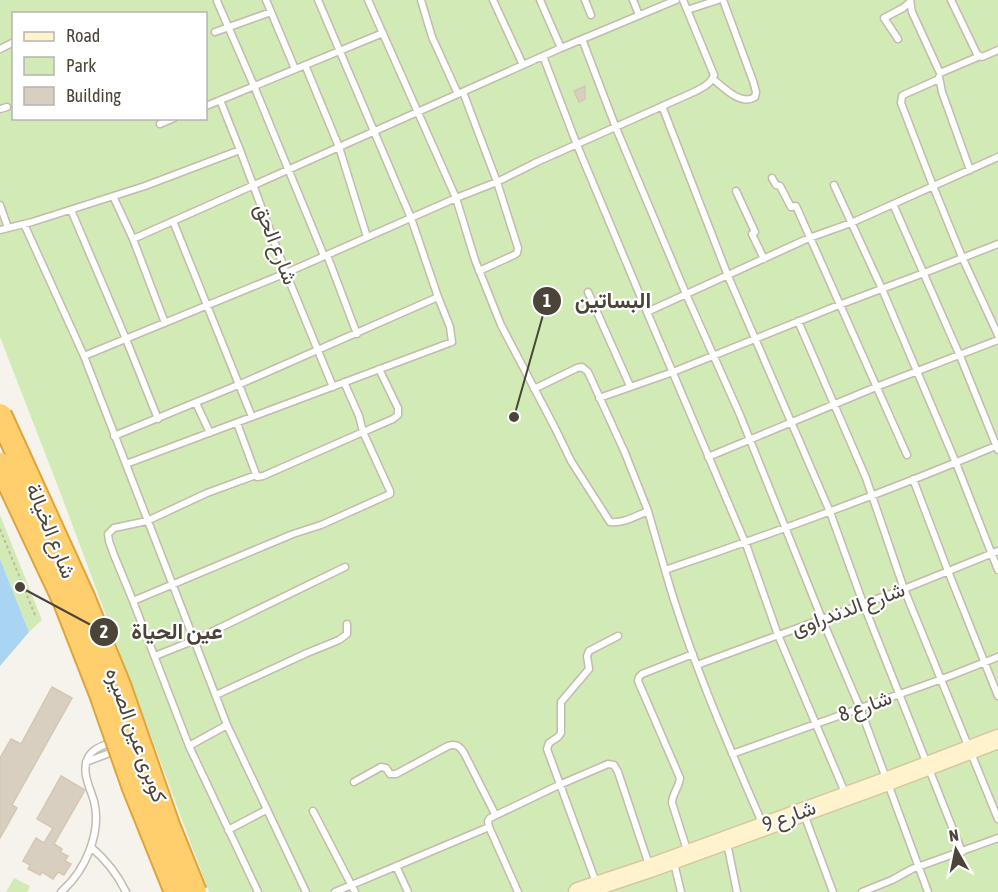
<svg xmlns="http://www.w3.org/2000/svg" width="998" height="892" font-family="'Asap Condensed',Vazirmatn,sans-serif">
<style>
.green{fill:#d2eab5;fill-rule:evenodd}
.water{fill:#a9d4f2}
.building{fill:#d8cfc1;stroke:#d3c7b4;stroke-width:1.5}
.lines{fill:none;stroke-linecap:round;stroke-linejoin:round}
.lane-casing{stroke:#c2bbae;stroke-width:9}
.secondary-casing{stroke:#d6c79b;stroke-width:21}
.path{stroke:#c4b79f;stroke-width:2;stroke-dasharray:3 3;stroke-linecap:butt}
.lane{stroke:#fff;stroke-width:6}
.secondary{stroke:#fff3cd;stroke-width:18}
.highway-bridge-casing{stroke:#e0a43c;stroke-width:26;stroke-linecap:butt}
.highway-bridge{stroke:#ffcf6e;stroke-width:22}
.labels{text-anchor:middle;stroke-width:4.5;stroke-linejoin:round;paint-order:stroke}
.street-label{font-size:21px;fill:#4b4439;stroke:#fff}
.leader{fill:none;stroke:#4b4439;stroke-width:2}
.callout-dot{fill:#4b4439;stroke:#fff;stroke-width:2}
.mark-label{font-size:18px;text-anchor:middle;font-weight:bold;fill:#fff}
.callout-label{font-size:22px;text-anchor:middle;font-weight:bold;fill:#4b4439;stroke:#fff;stroke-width:4.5;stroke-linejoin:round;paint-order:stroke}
</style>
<rect width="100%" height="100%" fill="#f6f3ec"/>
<path class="green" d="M0 0H998V892H209L62 497 0 337ZM14 14H206V118H14Z
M0 515 42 620 29 632 0 559Z
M14 878 30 886 27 892H6Z"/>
<path class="water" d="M0 559 29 632 0 666Z"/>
<path class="building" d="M585 86V99L579 102 574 91Z
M52 687 72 698 12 805 17 808 0 838V758L11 739 21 744Z
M61 776 85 790 54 844 62 849 60 852 68 856 65 861 71 864 64 875 58 872 53 879 42 872 40 875 28 869 30 865 23 861 36 838 44 843 53 828 37 819Z"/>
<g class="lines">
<defs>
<path id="lane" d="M266 0 295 69
M368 0 456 198 475 260 501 325 555 428 571 461 610 522C622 524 636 516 648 511
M421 0 432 37 458 94
M493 0 523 65
M540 0 561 48
M585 0 591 15
M633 0 639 15
M910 0 912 12 940 73 980 56
M951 0 977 54 982 57 998 50
M217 1 254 86 324 256
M687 10 718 0
M215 32 271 12
M582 39 616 128 686 294 740 415 822 619 860 708 928 892
M898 39 884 18 903 8 910 2
M0 49 14 42
M543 56 577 145 647 312
M305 65 339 147 367 237
M939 77 942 92 970 170
M713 79C724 88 741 106 755 97L756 92 753 81 723 0
M939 79 903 95 902 96 901 103 933 186 962 257 998 335
M463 92 497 182 518 248 517 253 514 255 479 271
M220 100 240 150 286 273 333 387
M206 106 383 33
M662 106 728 276 830 512 863 603 962 852
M0 109 7 107
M160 124 174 118
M772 178 776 185 780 186 791 207 796 206 907 455
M834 185 882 289 956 463 998 570
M736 191 755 232 752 234 764 259
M113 196 133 239 165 323
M893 204 960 356 998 450
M0 205 8 228
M71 210 126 339 158 419
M173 221 252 417
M24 224 84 356 227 725 306 892
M0 230 32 222 145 186 240 150
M133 239 561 48 676 0
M327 255 357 334
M588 292 630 386
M798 321 866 478 904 589 998 819
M84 356 286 273 456 198 497 182 537 162 694 92C702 88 711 84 714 75L683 0
M534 389 577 368 582 367 588 372 625 453 648 511 665 570
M599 398 673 372 839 305 924 273 998 244
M196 403 210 433
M237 423 257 477 263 476 363 432 359 416 344 382
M114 436 238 385 438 297 411 218 318 0
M708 457 876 387 998 340
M126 464 452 342 450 327 438 297
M256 475 207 493 147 521 114 528 108 534 109 541 114 555 133 601 189 746 258 892
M913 479 948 571 998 696
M133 601 293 534 321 525 390 494V491L363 432 393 419 398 415V408L379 369
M155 656 195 640 345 567
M697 665 904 589 998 551
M216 695 307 653 339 640 347 634V624
M189 746 227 725
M732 754 942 679 998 657
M86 762 115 751
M354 782 381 767 386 768 390 774H396L448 746C457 743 460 747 464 753L495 814
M846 795 778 635 747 547 647 312 809 238 851 223 998 157
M313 811 355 892
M804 814 833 892
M763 825C727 742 690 658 665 570 777 532 889 491 998 445
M228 830 266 810
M727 843 737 892
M91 847C106 860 117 873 126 892
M688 853 672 803C672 794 679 788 680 778L638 681 639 677 642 674 693 654
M674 863 681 892
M396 866 408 892
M597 885 547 749 549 743 558 737 561 733V702L589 669 587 656 589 651 618 636
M61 892C85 871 102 833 94 801 90 788 82 773 87 760 91 749 102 746 112 742
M335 892 489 827
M518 892 489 827 488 821 490 818 559 785 608 764 614 765 618 772 649 865
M862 892 892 880 912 869 998 838"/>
<path id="secondary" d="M578 892 650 868 888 781 998 739"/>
</defs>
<use href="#lane" class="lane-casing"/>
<use href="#secondary" class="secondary-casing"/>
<path class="path" d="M0 529 35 615"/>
<use href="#lane" class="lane"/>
<use href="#secondary" class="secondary"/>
<defs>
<path id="highway-bridge" d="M0 415 83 597 120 688 168 825 195 892
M0 464 65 602 101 694 134 788 176 892"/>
</defs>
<use href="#highway-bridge" class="highway-bridge-casing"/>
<use href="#highway-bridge" class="highway-bridge"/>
</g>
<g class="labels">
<g class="street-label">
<text transform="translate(276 244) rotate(69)" y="7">شارع الحق</text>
<text transform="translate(51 531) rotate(68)" y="7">شارع الخيالة</text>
<text transform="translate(848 609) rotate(-20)" y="7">شارع الدندراوى</text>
<text transform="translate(865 706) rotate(-20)" y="7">شارع 8</text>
<text transform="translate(136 735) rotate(70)" y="7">كوبرى عين الصيره</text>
<text transform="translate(789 816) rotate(-20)" y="7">شارع 9</text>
</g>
</g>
<path class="leader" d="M514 417L547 301M20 587L104 632"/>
<g class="callout-dot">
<circle cx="514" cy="417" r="6"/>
<circle cx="20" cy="587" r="6"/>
<circle cx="547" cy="301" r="15"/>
<circle cx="104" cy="632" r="15"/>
</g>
<g class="mark-label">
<text x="547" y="307">1</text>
<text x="104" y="638">2</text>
</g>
<g class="callout-label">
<text x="613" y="308">البساتين</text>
<text x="177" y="639">عين الحياة</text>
</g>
<rect x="12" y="12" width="195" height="108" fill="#ffffff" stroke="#b7b4b0" stroke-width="1.5"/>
<rect x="24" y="32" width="30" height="9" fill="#fff3cd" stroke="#b7b4b0" stroke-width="1.5"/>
<text x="66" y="42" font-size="18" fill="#4b4439">Road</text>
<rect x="24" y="57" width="30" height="18" fill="#d2eab5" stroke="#b7b4b0" stroke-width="1.5"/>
<text x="66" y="72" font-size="18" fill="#4b4439">Park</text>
<rect x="24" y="87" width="30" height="18" fill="#d8cfc1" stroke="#b7b4b0" stroke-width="1.5"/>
<text x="66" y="102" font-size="18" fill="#4b4439">Building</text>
<g transform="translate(956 850) rotate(351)" stroke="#ffffff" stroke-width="4.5" paint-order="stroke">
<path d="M0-4.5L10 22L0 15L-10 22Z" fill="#4b4439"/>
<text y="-9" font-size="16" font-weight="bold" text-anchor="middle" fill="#4b4439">N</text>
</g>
</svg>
